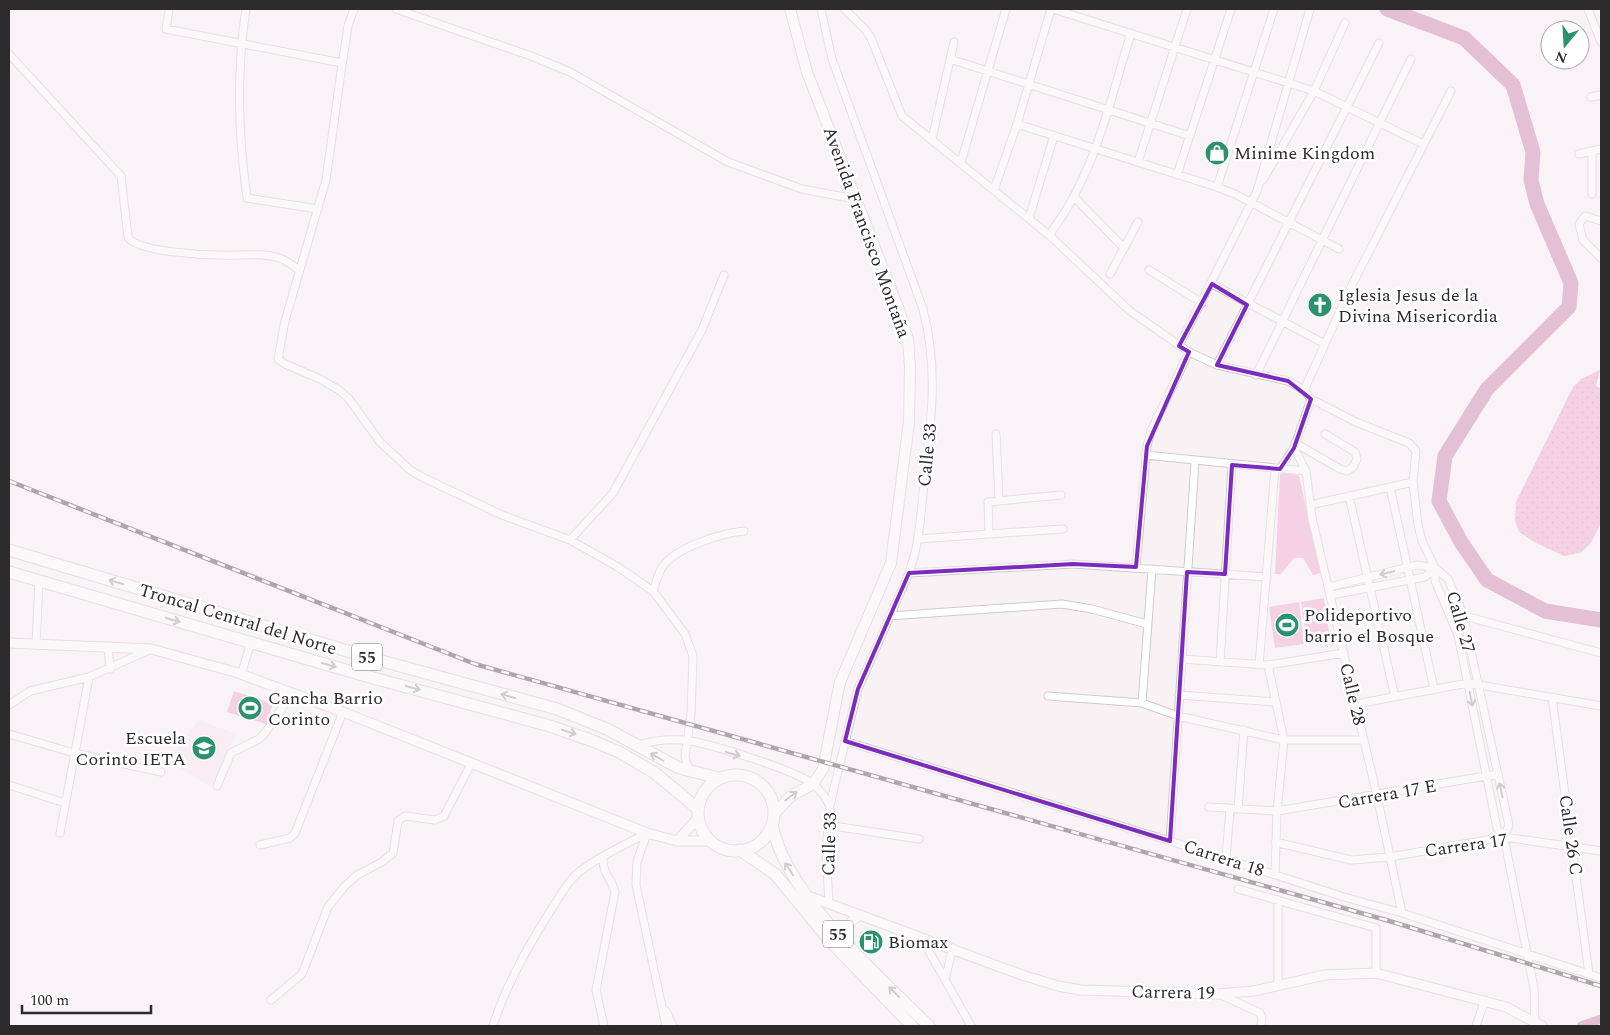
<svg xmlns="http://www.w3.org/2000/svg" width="1610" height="1035" font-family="Spectral,serif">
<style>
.built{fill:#f5e6ee}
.grass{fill:url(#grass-dots)}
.green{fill:#edaccf}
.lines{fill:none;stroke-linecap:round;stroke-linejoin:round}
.canal{stroke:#c783a8;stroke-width:9}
.river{stroke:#c783a8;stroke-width:15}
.minor-casing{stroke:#d0cacd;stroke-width:9}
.tertiary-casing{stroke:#d0cacd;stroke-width:11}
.secondary-casing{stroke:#d0cacd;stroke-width:12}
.trunk-casing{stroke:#d0cacd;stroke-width:13}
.minor{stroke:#fff;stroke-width:7}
.tertiary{stroke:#fff;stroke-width:9}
.secondary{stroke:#fff;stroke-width:10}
.trunk{stroke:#fff;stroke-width:11}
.rail-casing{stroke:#504c4f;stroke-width:4.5}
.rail{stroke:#fff;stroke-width:2.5;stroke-dasharray:8;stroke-linecap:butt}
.oneway{stroke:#a09fa0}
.marked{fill:none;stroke:#7b2cbf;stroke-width:4;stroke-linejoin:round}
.labels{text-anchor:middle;stroke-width:5;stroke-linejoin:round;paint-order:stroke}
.shield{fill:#fff;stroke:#6c6a6b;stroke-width:1}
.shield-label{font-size:16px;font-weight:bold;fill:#2d2a2c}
.poi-label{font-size:18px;fill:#2d2a2c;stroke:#fff;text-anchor:start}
.street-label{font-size:18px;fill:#2d2a2c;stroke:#fff}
</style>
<defs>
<pattern id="grass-dots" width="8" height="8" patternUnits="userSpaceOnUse" patternTransform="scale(1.25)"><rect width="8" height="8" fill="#edaccf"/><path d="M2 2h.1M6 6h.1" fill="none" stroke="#cc94b2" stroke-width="1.8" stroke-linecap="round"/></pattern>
</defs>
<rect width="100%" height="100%" fill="#f9f2f5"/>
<path class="built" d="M198 720 236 734 210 787 169 761Z"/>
<path class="grass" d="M1600 370 1596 386 1601 389V523L1591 543 1580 553 1564 556 1536 543 1519 532 1515 521 1516 502 1573 387 1581 379Z"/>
<path class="green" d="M1292 473 1299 476 1321 573 1313 575 1303 558H1294L1281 574H1275L1280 474Z
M1324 598 1330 638 1307 642 1301 602Z
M1299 602 1304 644 1275 648 1269 607Z
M234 691 273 704 266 724 227 712Z"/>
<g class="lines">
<path class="canal" d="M1581 1026 1601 1019"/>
<path class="river" d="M1387 9 1464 38 1513 85 1533 152 1531 180 1537 204 1571 283 1569 307 1487 389 1445 456 1439 501 1461 542 1487 580 1545 611 1601 620"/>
<defs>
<path id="minor" d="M169 9 166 29 342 63
M246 9C236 73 238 134 247 198L318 209
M354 9 348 26 341 72 326 180 285 321 278 359 285 364 320 379 339 390 349 399 380 442 410 470 422 477 502 515 570 540 618 567 653 591 685 634 693 656 691 714 685 757 689 771
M396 9 531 56 570 72 728 162 802 189 855 199
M821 9 832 59 923 309C938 368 932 414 925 473 922 500 921 527 915 553L909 573 858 689 834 788 830 806 826 851 829 903
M844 9 865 29 871 38 902 116 1049 235 1130 311 1189 352 1217 365 1288 381 1304 390 1311 399 1294 448 1280 469
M1053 9 1314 91 1423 144
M1588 9 1601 42
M9 54 121 176 128 237C137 252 202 255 221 255 239 256 262 252 279 258 286 260 292 265 299 270
M950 59 1190 136
M1591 97 1601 95
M1017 124 1217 187 1235 194 1339 249
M932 139 954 42
M1592 151V194
M1579 154 1601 149
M961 162 1006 9
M1138 162 1187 9
M1177 175 1231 9
M1263 180 1314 91 1345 23
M1217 187 1274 9
M994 190 1017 124 1051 9
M1075 198 1124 248
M1029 218 1054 136
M1601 221 1585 216 1579 224 1583 240 1601 258
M1049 235C1095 175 1109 104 1131 33
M1149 270 1202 303
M1110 274 1138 222
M1212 284 1325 344
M1179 346 1257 191 1310 9
M1217 365 1379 43
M1256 375 1411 59
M1304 390 1352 285 1451 91
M1311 399 1356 422 1409 443 1416 451 1413 482 1418 525 1422 541 1435 568V581L1458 635 1497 828 1504 837 1534 988 1535 1022
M996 434 999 501
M1295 443 1340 469 1347 471 1353 467 1357 459 1355 452 1325 434
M1294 448 1306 471 1312 518 1377 796 1402 913
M1145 455 1306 471
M1390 487 1434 689
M1349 496 1395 697
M1310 505 1413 482
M989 534 988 502 1061 495
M918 539 1063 529
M570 540 613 493 702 330 724 275
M1136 567 1147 446 1151 431 1189 352
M909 573 1073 564 1267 577
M1329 587 1417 565 1435 568 1448 579 1463 615 1509 825 1504 837
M653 591C656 583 658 573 663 566 677 547 722 533 744 531
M1331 595 1425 577 1435 568
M1461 615 1601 653
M889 616 1062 604 1092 609 1147 624
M36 644 39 581
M108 647 110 669
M1182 659 1268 665 1344 653
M1220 662 1232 465
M1259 665 1275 469
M1268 665 1284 740 1277 811 1275 874
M241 675 251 642
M1179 695 1276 702
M1048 696 1142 703 1178 716 1284 740H1364
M1552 697 1589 974
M1142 703 1152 569
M1356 704 1468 683 1601 706
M9 705 30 691 89 677 149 650
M9 734 74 753 161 772
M845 741 1170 841 1344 897 1402 913 1601 978
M639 745C654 740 668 739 684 740 708 743 796 770 814 785 821 791 826 798 830 806
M9 785 65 803
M217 786 231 753 259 739 265 733 292 693
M1209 807 1277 811 1498 774
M1238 809 1244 730
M827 825 919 839
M60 833 89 677
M647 833 637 862 636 885 666 1026
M1170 841 1195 461
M1275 842 1351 860 1390 857 1504 837 1601 851
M260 845 290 838 295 833 343 712
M603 858C603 877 611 876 615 892L596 990 604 1026
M1226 858 1230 809
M1238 889 1376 928V973
M1278 900V986
M921 937 971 1026
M945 979 953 948
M1219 994 1260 1013 1262 1018 1261 1026
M271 1000 302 974 328 907 344 887 357 875 382 862 393 853 398 821 405 816 435 820 444 816 471 764
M666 1011 673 1026
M493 1026C506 984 529 944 553 907 560 896 567 882 578 873 595 858 627 844 647 833
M1476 1026 1485 1000"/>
<path id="tertiary" d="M9 643 151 649 235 672 343 712 647 833 677 841H710
M677 841 698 818
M808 896 1022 975 1058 986 1081 990 1218 994 1254 991 1325 975 1376 973 1506 1007 1542 1026
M847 945C846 930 847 921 861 915"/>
<path id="secondary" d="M774 814 791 796 813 784 823 769 840 682 891 563 909 422 910 367 908 339 899 310 807 72 790 9"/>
<path id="trunk" d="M9 550 371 658 557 709 607 729 679 768 719 778
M9 572 366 676 550 726 593 741 619 752 655 773 698 809
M698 813a38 38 0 1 1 76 0a38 38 0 1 1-76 0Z
M772 825C787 897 877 975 929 1026
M740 850 775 874 831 942 912 1026"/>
</defs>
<use href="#minor" class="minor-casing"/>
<use href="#tertiary" class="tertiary-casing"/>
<use href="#secondary" class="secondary-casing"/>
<use href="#trunk" class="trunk-casing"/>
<use href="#minor" class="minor"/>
<use href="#tertiary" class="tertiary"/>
<use href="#secondary" class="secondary"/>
<use href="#trunk" class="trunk"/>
<defs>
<path id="rail" d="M9 481 475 664 1386 920 1601 986"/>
</defs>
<use href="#rail" class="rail-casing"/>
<use href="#rail" class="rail"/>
</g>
<defs><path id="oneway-shaft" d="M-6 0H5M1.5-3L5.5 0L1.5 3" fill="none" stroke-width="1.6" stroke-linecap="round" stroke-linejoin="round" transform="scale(1.25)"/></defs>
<g class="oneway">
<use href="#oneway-shaft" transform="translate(1387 573) rotate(166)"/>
<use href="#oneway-shaft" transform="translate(116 582) rotate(-163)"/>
<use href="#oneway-shaft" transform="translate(173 620) rotate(16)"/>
<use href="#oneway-shaft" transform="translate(329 665) rotate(16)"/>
<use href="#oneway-shaft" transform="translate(413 688) rotate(15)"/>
<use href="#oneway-shaft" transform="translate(508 696) rotate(-165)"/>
<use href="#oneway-shaft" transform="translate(1471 699) rotate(79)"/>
<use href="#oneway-shaft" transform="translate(569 732) rotate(18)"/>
<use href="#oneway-shaft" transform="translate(733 754) rotate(16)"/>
<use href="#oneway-shaft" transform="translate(657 757) rotate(-150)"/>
<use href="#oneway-shaft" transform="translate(1501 790) rotate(-102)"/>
<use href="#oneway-shaft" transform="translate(791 796) rotate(-37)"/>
<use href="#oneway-shaft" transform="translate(789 869) rotate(-123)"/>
<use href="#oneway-shaft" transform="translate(894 992) rotate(-135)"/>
</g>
<path d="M0 0H1610V1035H0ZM1212 284 1247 305 1217 365 1288 381 1311 399 1294 448 1280 469 1232 465 1225 574 1187 572 1170 841 845 741 858 689 909 573 1073 564 1136 567 1147 446 1189 352 1179 346Z" fill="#f9f2f5" fill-opacity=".55" fill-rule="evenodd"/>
<path class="marked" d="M1212 284 1247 305 1217 365 1288 381 1311 399 1294 448 1280 469 1232 465 1225 574 1187 572 1170 841 845 741 858 689 909 573 1073 564 1136 567 1147 446 1189 352 1179 346Z"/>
<defs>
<symbol id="shop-disc" viewBox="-11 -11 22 22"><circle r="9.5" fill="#2c926e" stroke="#fff"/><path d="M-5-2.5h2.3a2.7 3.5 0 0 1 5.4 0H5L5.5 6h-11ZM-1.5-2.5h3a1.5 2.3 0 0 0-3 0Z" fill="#fff"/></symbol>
<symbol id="church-disc" viewBox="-11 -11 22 22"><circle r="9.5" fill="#2c926e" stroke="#fff"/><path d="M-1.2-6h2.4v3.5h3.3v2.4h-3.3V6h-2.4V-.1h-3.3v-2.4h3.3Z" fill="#fff"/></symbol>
<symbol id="stadium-disc" viewBox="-11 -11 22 22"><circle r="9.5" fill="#2c926e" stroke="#fff"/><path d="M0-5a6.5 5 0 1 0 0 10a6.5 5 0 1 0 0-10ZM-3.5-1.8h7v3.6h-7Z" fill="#fff"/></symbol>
<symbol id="school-disc" viewBox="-11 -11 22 22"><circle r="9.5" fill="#2c926e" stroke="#fff"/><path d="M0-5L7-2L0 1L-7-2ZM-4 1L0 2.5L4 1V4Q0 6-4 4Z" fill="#fff"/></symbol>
<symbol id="fuel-disc" viewBox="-11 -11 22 22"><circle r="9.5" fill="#2c926e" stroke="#fff"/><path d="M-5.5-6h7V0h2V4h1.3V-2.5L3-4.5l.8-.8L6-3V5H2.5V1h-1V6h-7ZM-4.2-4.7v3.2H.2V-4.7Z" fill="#fff"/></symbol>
</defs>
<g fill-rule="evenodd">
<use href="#shop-disc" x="1203" y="139" width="28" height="28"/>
<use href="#church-disc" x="1306" y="291" width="28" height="28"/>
<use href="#stadium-disc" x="1273" y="611" width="28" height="28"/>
<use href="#stadium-disc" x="236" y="694" width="28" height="28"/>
<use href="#school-disc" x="190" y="734" width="28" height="28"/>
<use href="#fuel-disc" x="857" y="928" width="28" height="28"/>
</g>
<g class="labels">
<g class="shield">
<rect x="352" y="643.5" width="30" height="27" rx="4"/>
<rect x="823" y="920.5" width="30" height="27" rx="4"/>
</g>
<g class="shield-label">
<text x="367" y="663">55</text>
<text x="838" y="940">55</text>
</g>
<g class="poi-label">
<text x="1234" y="159">Minime Kingdom</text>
<text x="1338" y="301">Iglesia Jesus de la<tspan x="1338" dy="21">Divina Misericordia</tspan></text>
<text x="1304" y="621">Polideportivo<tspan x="1304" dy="21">barrio el Bosque</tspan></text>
<text x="268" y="704">Cancha Barrio<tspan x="268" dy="21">Corinto</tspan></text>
<text x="186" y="744" text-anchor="end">Escuela<tspan x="186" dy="21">Corinto IETA</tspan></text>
<text x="888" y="948">Biomax</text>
</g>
<g class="street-label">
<text transform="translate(867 232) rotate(70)" y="6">Avenida Francisco Montaña</text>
<text transform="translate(927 455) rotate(-84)" y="6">Calle 33</text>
<text transform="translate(238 619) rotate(17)" y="6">Troncal Central del Norte</text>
<text transform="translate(1461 622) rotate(74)" y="6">Calle 27</text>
<text transform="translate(1353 694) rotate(77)" y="6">Calle 28</text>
<text transform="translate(1387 794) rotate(-10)" y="6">Carrera 17 E</text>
<text transform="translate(1571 835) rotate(82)" y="6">Calle 26 C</text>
<text transform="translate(829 844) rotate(-88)" y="6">Calle 33</text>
<text transform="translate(1466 845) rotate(-8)" y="6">Carrera 17</text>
<text transform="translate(1224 858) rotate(18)" y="6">Carrera 18</text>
<text transform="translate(1173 992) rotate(1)" y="6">Carrera 19</text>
</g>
</g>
<rect width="1610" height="1035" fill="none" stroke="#2d2a2c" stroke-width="20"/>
<g transform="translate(1565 45) rotate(198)"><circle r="24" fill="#ffffff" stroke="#abaaab"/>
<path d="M0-4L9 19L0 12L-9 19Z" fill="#2c926e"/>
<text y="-8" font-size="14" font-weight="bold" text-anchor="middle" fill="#2d2a2c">N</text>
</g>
<path d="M22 1005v8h129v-8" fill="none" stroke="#2d2a2c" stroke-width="2.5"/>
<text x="30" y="1005" font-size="15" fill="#2d2a2c" stroke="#ffffff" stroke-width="4" paint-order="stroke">100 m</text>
</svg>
